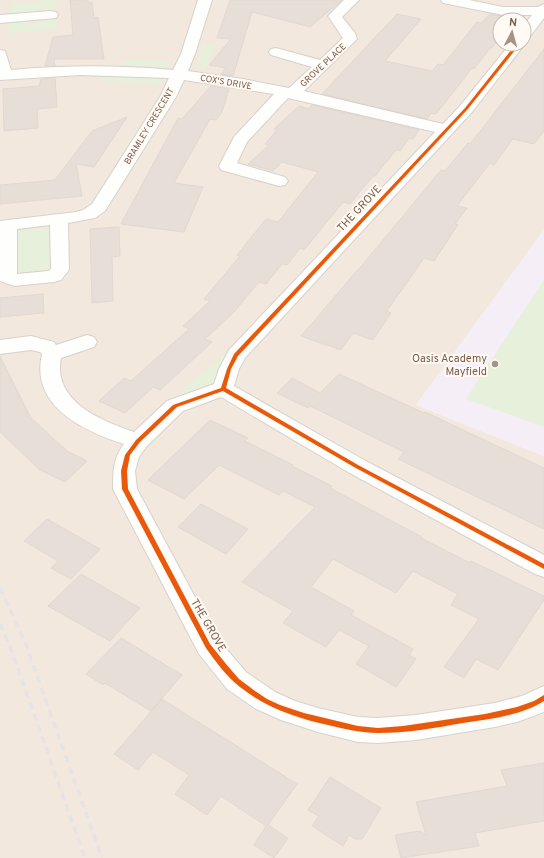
<svg xmlns="http://www.w3.org/2000/svg" width="544" height="858" font-family="Overpass,sans-serif">
<style>
.residential{fill:#f2e8de;fill-rule:evenodd}
.education{fill:#f6eef6}
.green{fill:#e7f0db}
.building{fill:#e6ded7;stroke:#e2d8d2}
.lines{fill:none;stroke-linecap:round;stroke-linejoin:round}
.minor-casing{stroke:#d7d1cb;stroke-width:2}
.minor{fill:#fefefd;fill-rule:evenodd}
.rail{stroke:#e6e3e7;stroke-width:3.5;stroke-dasharray:7 5;stroke-linecap:butt}
.cycleway-casing{stroke:#fffaf3;stroke-width:3}
.cycleway{fill:#e8590c;fill-rule:evenodd}
.poi-dot{fill:#a69286;stroke:#fffaf3;stroke-width:1.5}
.labels{text-anchor:middle;stroke-width:4;stroke-linejoin:round;paint-order:stroke}
.far-street-label{font-size:9px;fill:#7a5c4d;stroke:#fffaf3}
.street-label{font-size:11px;fill:#7a5c4d;stroke:#fffaf3}
.poi-label{font-size:11px;fill:#7a5c4d;stroke:#fffaf3;text-anchor:end}
</style>
<rect width="100%" height="100%" fill="#f9f5f0"/>
<path class="residential" d="M0 0H544V230L416 405 544 456V858H0ZM500 20H524V44H500Z"/>
<path class="education" d="M544 230V456L416 405Z"/>
<path class="green" d="M47 0H55L56 11C39 7 25 14 9 15L11 2 24 3Z
M56 17 57 29 9 33 8 21C18 20 19 22 27 23 37 24 47 20 56 17Z
M203 44H215L205 71 196 69Z
M123 59 171 61 170 67 122 65Z
M102 75 159 78 164 80 160 85 100 80Z
M51 228 52 267C41 275 24 277 14 267L17 231Z
M543 281H544V427L466 399Z
M229 349 231 350 216 381 209 387 175 398Z"/>
<path class="building" d="M70 0H88V3L92 2 94 18 98 17 104 59H54L55 66H45L53 37 73 35Z
M230 0H342L310 27 252 12 233 76 221 74 226 68 209 65 231 39 217 38Z
M397 14 421 19 385 61 432 71 438 64 443 65 477 22 481 23 490 14 513 18 511 20H500V36L492 48H490L474 69 472 68 466 76 436 114 431 113 427 119 322 94Z
M544 49V131L534 144 513 139 494 165 490 163 457 206 467 208 455 224 458 225 434 261 424 258 387 311 391 313 373 340 353 333 341 350 301 336 379 245 441 170 445 171 468 143 470 144Z
M55 78 57 107 37 109 38 128 4 131 3 89 39 86 41 79Z
M211 86 229 89 222 112 216 120 210 119 174 183 203 187 184 232 121 224 178 118 182 119Z
M312 105 419 130 413 139 409 138 400 151 396 150 375 176H373L350 204 343 202 304 250 300 248 287 265 282 264 266 284 259 282 234 312 205 339 212 342 160 390 153 387 125 413 99 401 124 378 131 381 189 329 183 326 210 301 204 299 240 256 237 255 266 219 278 222 318 172 282 162 273 171 248 164 269 145 265 144 277 130 274 129 299 106 309 109Z
M127 117 94 167 76 164 82 196 0 204V185L55 180 92 131Z
M119 227 120 256 112 257 113 301 92 303 90 229Z
M43 294 44 313 0 317V298Z
M0 356 31 418 67 451 87 461 65 482 40 470 0 432Z
M339 374 424 413 425 412 544 468V529L398 459 404 452 310 406 308 408 277 393 292 378 320 393Z
M210 420 248 438 245 441 293 465 292 466 332 486 330 488 422 537 421 538 470 563 471 561 544 596V600L498 670 476 659 464 678 444 667 479 619 451 605 458 594 413 571 396 593 333 559 311 587 354 611 351 615 413 649 409 655 416 659 396 687 356 664 369 646 339 630 326 647 283 623 293 611 242 582 315 507 283 491 279 495 219 465 184 499 148 480Z
M201 504 248 529 226 554 178 527Z
M47 519 100 549 71 579 51 568 58 561 24 541Z
M81 574 140 608 110 641 48 606Z
M121 638 182 675 151 711 105 683 103 685 86 674Z
M162 699 297 784 268 825 288 838 274 858 254 845 266 826 221 796 207 815 175 794 189 775 153 752 138 770 114 754Z
M544 763V821L475 833 479 846 401 858 395 835 419 831 426 835 416 802 507 786 501 770Z
M330 777 381 808 362 839H355L349 835 343 846 312 826 319 816 308 810Z"/>
<g class="lines">
<defs>
<path id="minor" d="M198 0H212L195 54 188 71 243 79 289 88 312 67 271 55 269 52 271 49 276 48 320 60 343 38 328 16 344 0H359L342 17 355 33 357 39 304 91 443 124 460 106 510 44H524V42L525 44 472 112 245 358 239 369 234 386 364 460 544 555V577L535 574 348 472 221 397 183 411 146 447 139 457 135 471 137 489 217 638 246 672 275 692 295 701 318 708 358 717 378 718 416 715 495 703 522 696 544 686V712L517 722 495 727 416 740 378 743 358 742 318 732 281 720 256 709 227 689 199 654 113 489C113 472 113 458 124 444 83 431 30 406 42 354L40 352 31 350 0 354V340L31 336 54 342 56 345 87 335 94 337 97 342 94 347 61 358C52 401 101 421 134 432L167 401 214 384 219 369 229 350 435 132 288 98 247 142 237 163 285 177 288 181 285 185 279 186 221 170 219 166 234 137 274 94 184 80 176 97 105 211 95 218 68 223 69 270 61 280 54 282 14 286 0 281V221L76 212 83 210 92 204 160 97 169 78 80 75 0 80V50L5 51 11 70C65 65 119 65 173 70L181 54ZM50 225 51 269 48 271 17 274V229Z
M441 0H469L503 7H538L544 4V18L529 38 524 39V25L532 15H503L443 3Z
M51 11 56 12 58 15 56 18 0 23V15Z"/>
</defs>
<use href="#minor" class="minor-casing"/>
<use href="#minor" class="minor"/>
<path class="rail" d="M0 588 25 642 102 858
M0 624 11 649 85 858"/>
<defs>
<path id="cycleway" d="M516 44H520L467 110 238 356 231 369 226 388 358 465 544 564V569L354 467 223 391 177 407 140 442 130 455 127 471 128 489 210 644 226 664 239 679 255 691 267 699 280 705 304 713 358 726 378 728 403 726 485 714 517 707 534 701 544 695V701C520 716 490 719 463 723 435 728 407 733 378 733 361 733 345 729 328 725 296 718 265 707 240 687 226 676 216 662 206 648L122 489 121 471 125 455 136 440 173 405 221 388 227 369 234 354 465 108Z"/>
</defs>
<use href="#cycleway" class="cycleway-casing"/>
<use href="#cycleway" class="cycleway"/>
</g>
<circle class="poi-dot" cx="495" cy="364" r="4"/>
<g class="labels">
<g class="far-street-label">
<text transform="translate(323 65) rotate(-43)" y="3">GROVE PLACE</text>
<text transform="translate(226 82) rotate(10)" y="3">COX'S DRIVE</text>
<text transform="translate(149 126) rotate(-59)" y="3">BRAMLEY CRESCENT</text>
</g>
<g class="street-label">
<text transform="translate(359 208) rotate(-47)" y="4">THE GROVE</text>
<text transform="translate(209 625) rotate(60)" y="4">THE GROVE</text>
</g>
<g class="poi-label">
<text x="487" y="362">Oasis Academy<tspan x="487" dy="13">Mayfield</tspan></text>
</g>
</g>
<g transform="translate(512 32) rotate(6)"><circle r="19" fill="#fffaf3" stroke="#cabbb1"/>
<path d="M0-3L7 15L0 10L-7 15Z" fill="#a69286"/>
<text y="-6" font-size="11" font-weight="bold" text-anchor="middle" fill="#7a5c4d">N</text>
</g>
</svg>
